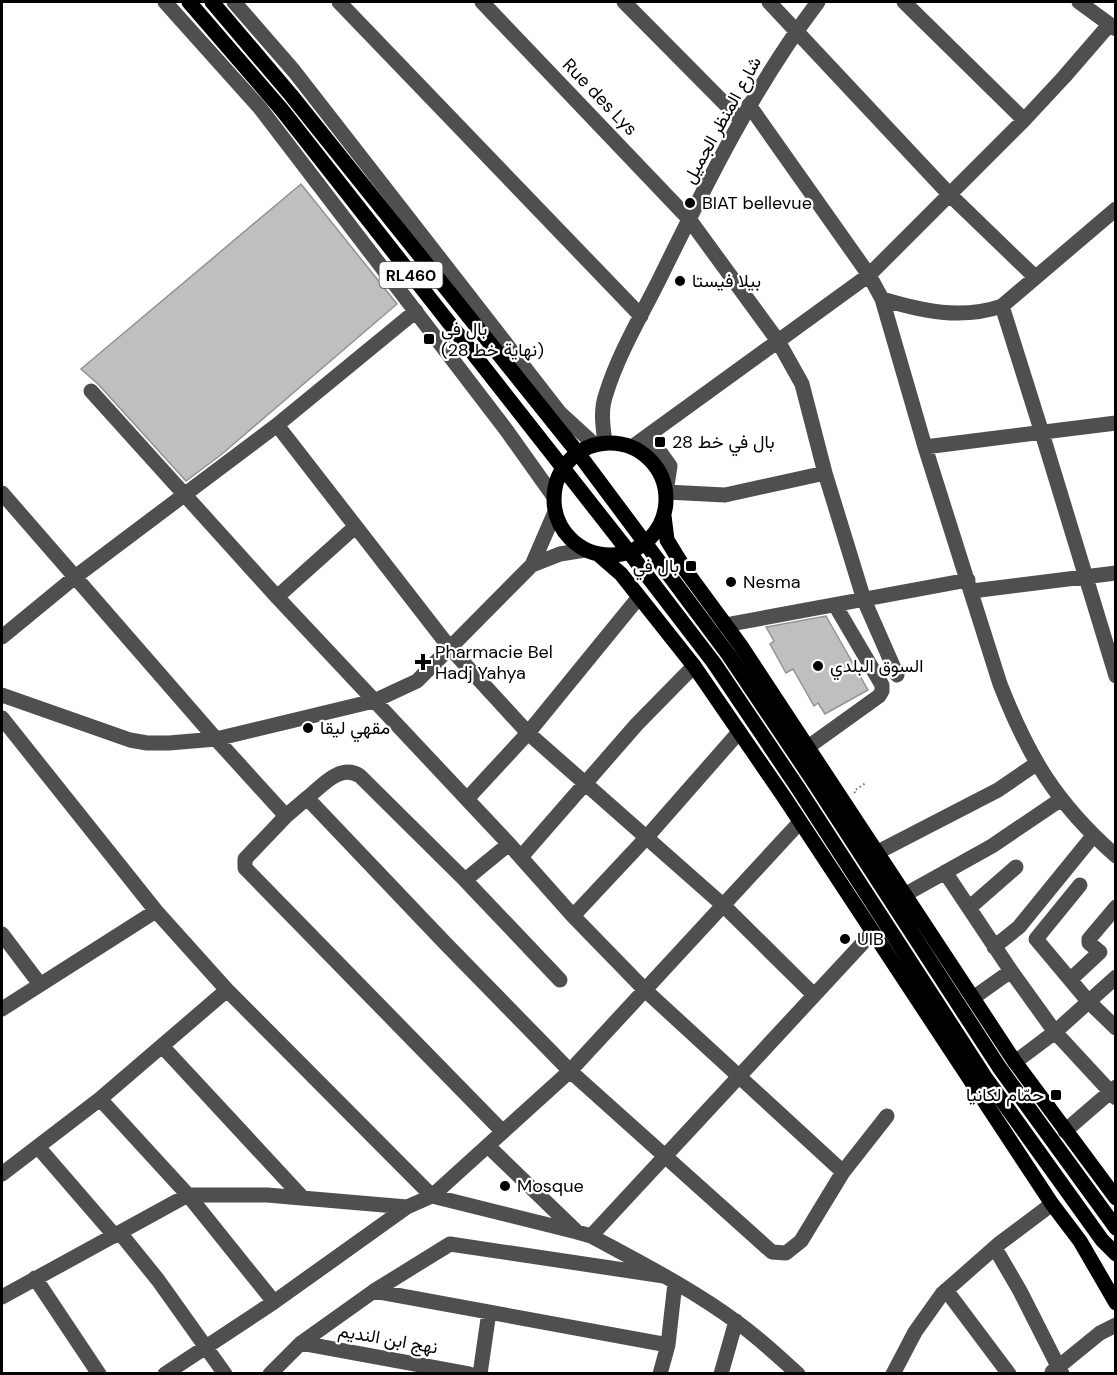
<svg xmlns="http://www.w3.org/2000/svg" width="1117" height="1375" font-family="'DM Sans',Vazirmatn,sans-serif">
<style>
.building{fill:#bfbfbf;stroke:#939393;stroke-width:1.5}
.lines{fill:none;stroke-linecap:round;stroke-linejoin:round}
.path{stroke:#717171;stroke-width:2;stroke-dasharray:1.5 3;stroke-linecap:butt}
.minor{stroke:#4f4f4f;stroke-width:15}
.major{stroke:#000;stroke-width:15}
.poi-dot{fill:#000;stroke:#fff;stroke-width:2}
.labels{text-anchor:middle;stroke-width:4.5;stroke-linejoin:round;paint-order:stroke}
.shield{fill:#fff;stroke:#4c4c4c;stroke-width:1.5}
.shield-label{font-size:16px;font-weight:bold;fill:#000}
.street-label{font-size:18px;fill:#000;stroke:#fff}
.poi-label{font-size:18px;fill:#000;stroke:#fff;text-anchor:start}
</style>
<rect width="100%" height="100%" fill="#fff"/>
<path class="building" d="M301 184 397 304 222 454 186 481 98 384 81 369Z
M826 616 868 690 825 714 818 703 814 706 793 669 786 673 770 644 774 641 766 627Z"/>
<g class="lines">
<path class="path" d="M855 793 854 791 867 782"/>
<path class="minor" d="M165 2 260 108 507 431 554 497
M234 2 294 71 560 413 595 445
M339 2 641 316
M482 2 689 219 778 341 802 384 825 473 864 600 897 675
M624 2 741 120
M769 2 949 194 1035 277
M904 2 1024 120
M1079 2 1116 29
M749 105 869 275 882 299 925 447 1000 684C1029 758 1056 803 1116 856
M882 299C922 311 961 320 1002 306L1116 209
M1002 306 1042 433 1116 676
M91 391 277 597 509 844
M277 425 450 648 528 733 639 597
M605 443C603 426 600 411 606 394 619 352 643 313 662 274 708 180 755 85 818 2
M632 447 869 275 1024 120 1064 77 1109 25
M632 447 657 448 670 466 666 492 725 495 825 473
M925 447 1116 423
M2 493 216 739 286 816 245 859V868L503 1132
M532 565 560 554 585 550
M972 591 1116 573
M277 597 355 527
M725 625 968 580
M2 637 75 577 277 425 416 311
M2 695 130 740 147 743H169L216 739 374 701 417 681 532 565 555 512
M2 718 156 911 227 990 432 1196 577 1232
M808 747 879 696 882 691V685L835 605
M307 798C322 786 340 763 360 776L465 880 560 980
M467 799 528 733 724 906 814 995
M286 816 307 798 445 943 570 1071 772 1252 786 1253 801 1241 843 1172
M878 852 998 790 1036 764
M521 857 637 724 694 666
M945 872 1011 971 1055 1032 1116 1098
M465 880 509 844 573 916 645 990 843 1172 887 1116
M1080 885 1036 939 1088 1001 1116 1028
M906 894 992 846 1060 800
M969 908 1016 867
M573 916 646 838 739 732
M2 934 39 983
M994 947 1019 927 1093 836
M1071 979 1100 952 1089 943V939L1116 907
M973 998 1011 971
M2 1009 156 911
M162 1046 302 1197
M1015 1062 1055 1032 1116 977
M100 1099 188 1195 274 1302
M1065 1131 1116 1087
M38 1147 115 1236
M489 1147 577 1232 591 1236 872 933
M2 1174 100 1099 227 990
M120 1233 158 1280 225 1374
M591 1236C641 1263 692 1289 738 1323 759 1338 778 1356 798 1374
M995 1248 1020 1291 1062 1374
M35 1278 99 1374
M946 1290 1009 1374
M374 1291 668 1345
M2 1297 188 1195H267L407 1207
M301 1343 469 1374
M1052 1372 1100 1333 1116 1325
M165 1374 274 1302 407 1207 432 1196 570 1071 800 822
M270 1374 301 1343 374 1291 450 1244 664 1276
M480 1374 489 1312
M660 1374 668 1345 675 1283
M721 1374 736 1321
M893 1374 915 1332 942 1294 1000 1243 1052 1204"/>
<path class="major" d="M189 2 282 110 629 552 714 663 798 788 985 1077 1102 1240 1116 1254
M212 2 291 95 578 453 728 654 812 779 999 1067 1116 1228
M554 499a56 56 0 1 1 112 0a56 56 0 1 1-112 0Z
M664 516 667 540 686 571 741 646 1015 1062 1116 1198
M598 554 621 574 694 666 784 797 1052 1204 1080 1241 1116 1303"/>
</g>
<g class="poi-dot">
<circle cx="690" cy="203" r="6"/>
<circle cx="680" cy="281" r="6"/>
<rect x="423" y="333" width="12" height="12" rx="3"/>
<rect x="654" y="436" width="12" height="12" rx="3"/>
<rect x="685" y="560" width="12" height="12" rx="3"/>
<circle cx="731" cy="582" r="6"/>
<path d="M420 653h6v6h6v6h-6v6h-6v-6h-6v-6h6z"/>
<circle cx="818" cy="666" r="6"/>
<circle cx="308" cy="728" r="6"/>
<circle cx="845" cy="939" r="6"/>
<rect x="1050" y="1089" width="12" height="12" rx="3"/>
<circle cx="505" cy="1186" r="6"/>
</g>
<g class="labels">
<rect class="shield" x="379.5" y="262" width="63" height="26" rx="4.5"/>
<g class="shield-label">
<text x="411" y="281">RL460</text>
</g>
<g class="street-label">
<text transform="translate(600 97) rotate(46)" y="6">Rue des Lys</text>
<text transform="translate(722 120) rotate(-61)" y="6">شارع المنظر الجميل</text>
<text transform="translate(388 1339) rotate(10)" y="6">نهج ابن النديم</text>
</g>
<g class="poi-label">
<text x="702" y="209">BIAT bellevue</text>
<text x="692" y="287">بيلا فيستا</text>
<text x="441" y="335">بال في<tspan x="441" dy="21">(نهاية خط 28)</tspan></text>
<text x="672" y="448">بال في خط 28</text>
<text x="679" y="572" text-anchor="end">بال في</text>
<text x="743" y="588">Nesma</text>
<text x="435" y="658">Pharmacie Bel<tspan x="435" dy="21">Hadj Yahya</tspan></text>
<text x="830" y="672">السوق البلدي</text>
<text x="320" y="734">مقهي ليقا</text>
<text x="857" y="945">UIB</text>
<text x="1044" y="1101" text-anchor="end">حمّام لكانيا</text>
<text x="517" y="1192">Mosque</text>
</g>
</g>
<rect width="1117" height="1375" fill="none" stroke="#000000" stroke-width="6"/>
</svg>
